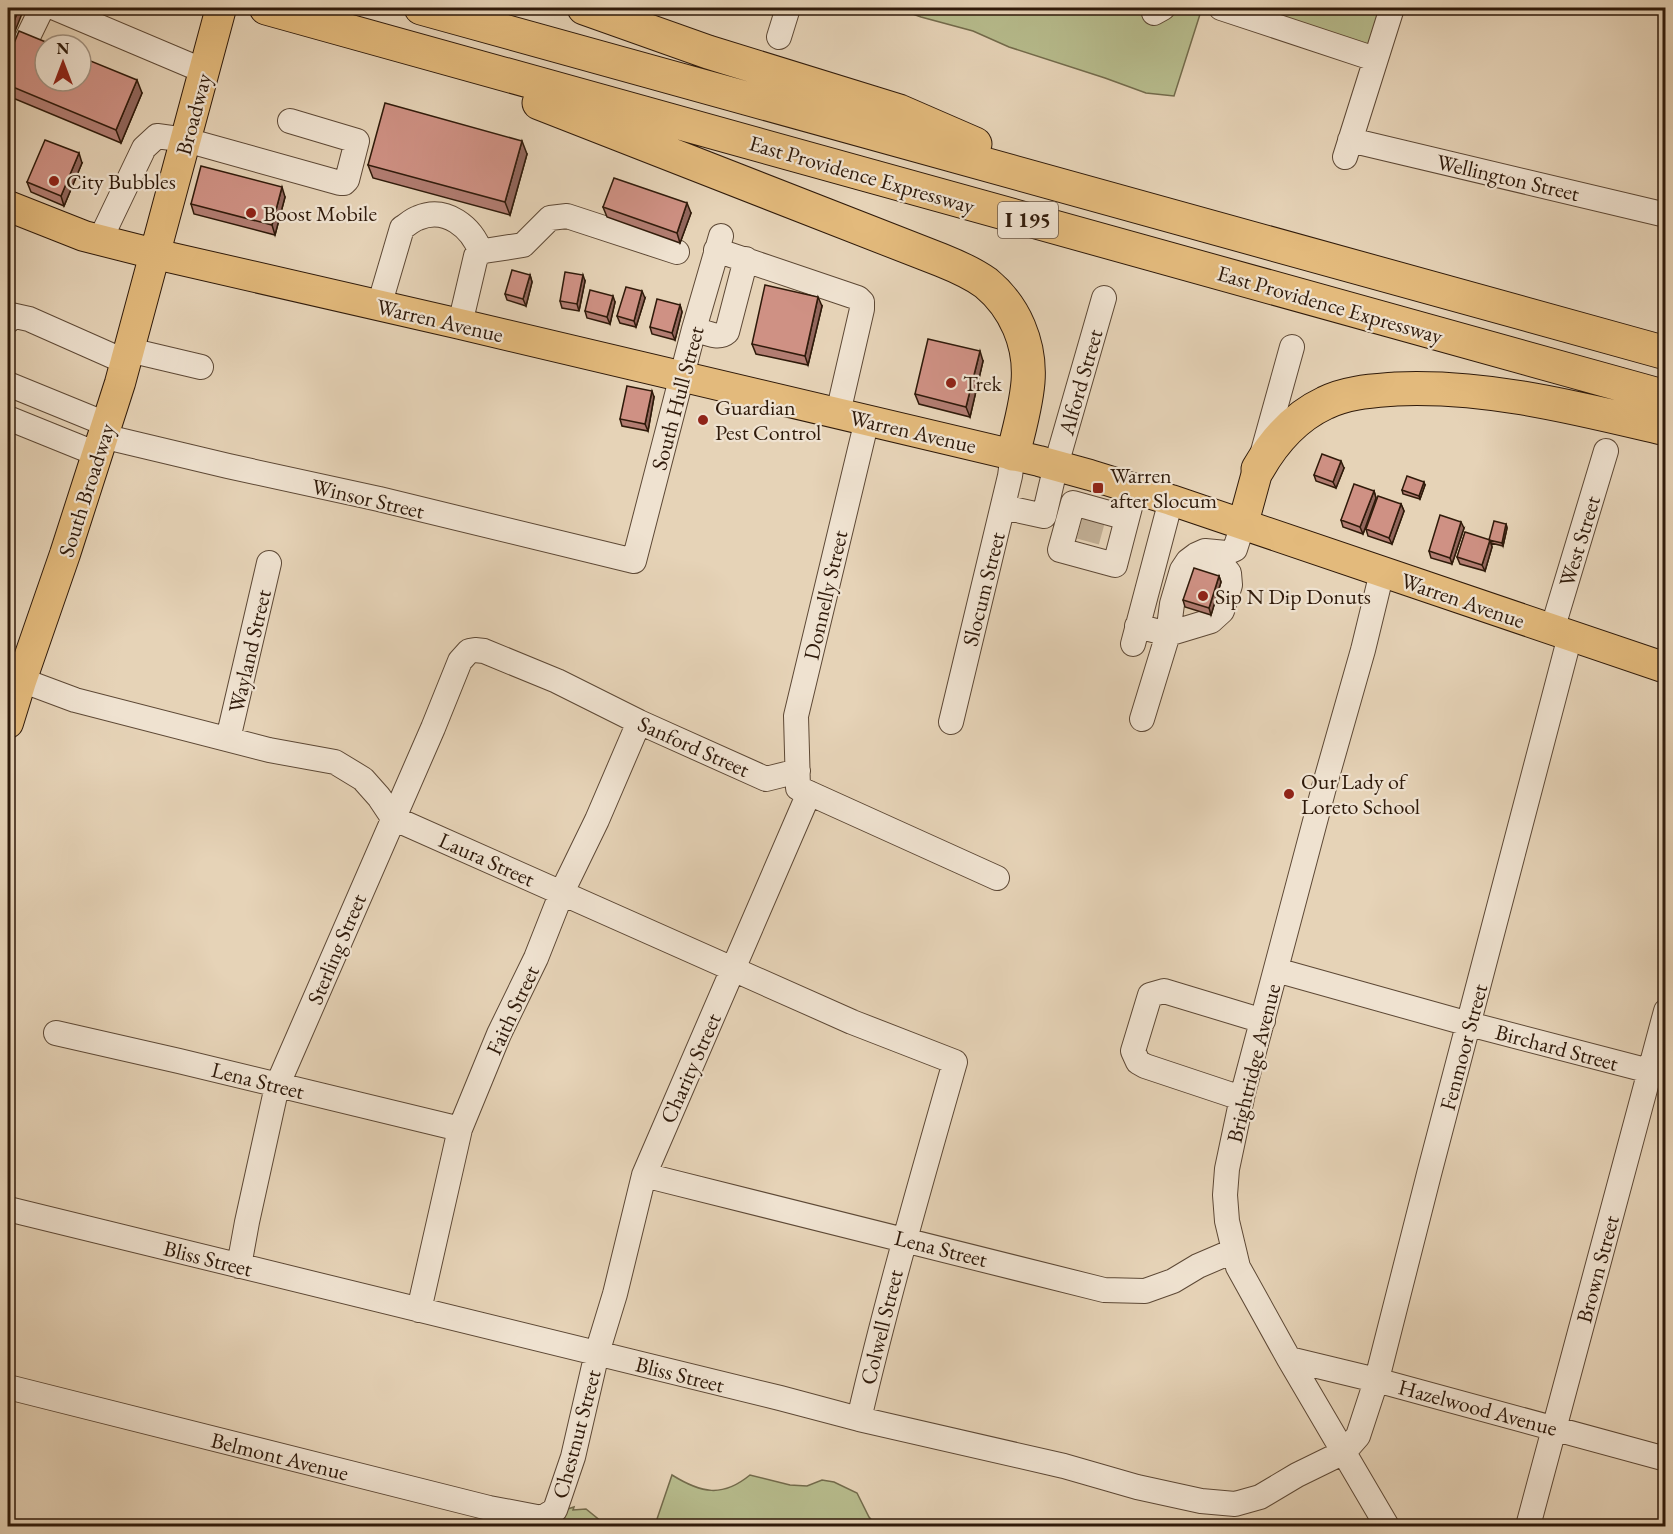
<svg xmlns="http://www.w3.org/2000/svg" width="1673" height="1534" font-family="'EB Garamond',serif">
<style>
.green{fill:#b7bc8d;stroke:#736b4c;stroke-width:1.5}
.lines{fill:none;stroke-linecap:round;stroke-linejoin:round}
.minor-tunnel{stroke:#c1ae94;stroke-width:24;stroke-dasharray:24 12;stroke-linecap:butt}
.minor-casing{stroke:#5d4835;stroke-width:26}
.major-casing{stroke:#2f1a0a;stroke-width:32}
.highway-casing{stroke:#2f1a0a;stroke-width:35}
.minor{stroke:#efe2d0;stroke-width:24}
.major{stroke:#e3ba7c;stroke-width:30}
.highway{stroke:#e3ba7c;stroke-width:33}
.wall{fill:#b27d72;stroke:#2f1a0a;stroke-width:1.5}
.shaded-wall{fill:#91665c;stroke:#2f1a0a;stroke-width:1.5}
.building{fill:#cf9184;stroke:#2f1a0a;stroke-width:1.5}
.poi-dot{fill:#8f2418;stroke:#efe2d0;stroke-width:2}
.labels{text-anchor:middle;stroke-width:4.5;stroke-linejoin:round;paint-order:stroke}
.shield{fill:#efe2d0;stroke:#695645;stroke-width:1.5}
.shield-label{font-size:21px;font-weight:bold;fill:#2f1a0a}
.street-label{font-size:22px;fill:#2f1a0a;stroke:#efe2d0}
.poi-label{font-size:22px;fill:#2f1a0a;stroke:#efe2d0;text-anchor:start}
</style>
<rect width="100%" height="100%" fill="#e6d3b7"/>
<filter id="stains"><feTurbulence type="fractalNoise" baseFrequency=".00333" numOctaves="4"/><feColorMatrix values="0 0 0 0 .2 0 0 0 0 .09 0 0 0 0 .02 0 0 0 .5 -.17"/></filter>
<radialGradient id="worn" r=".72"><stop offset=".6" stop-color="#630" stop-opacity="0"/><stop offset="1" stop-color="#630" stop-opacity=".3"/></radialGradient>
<path class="green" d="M896 8H1202L1174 96 1146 93 1105 78 1009 47 973 31 921 17Z
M1219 8H1392L1375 61Z
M672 1475C701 1493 722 1498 750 1475L790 1485 807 1486 822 1480 834 1482 857 1493 869 1517 877 1526H647L656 1522Z
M574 1507 573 1510 586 1509 607 1526H532L558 1512Z"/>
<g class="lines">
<path class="minor-tunnel" d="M1080 527 1102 533"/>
<defs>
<path id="minor" d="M55 8 204 71
M1221 8 1375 59
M1154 13 1163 8
M779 37 788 8
M26 41 42 8
M1350 140 1666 215
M1345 157 1392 8
M100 240 144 148 157 136 186 140 340 183H344L347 180 357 141 290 121
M716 250 858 298 862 302V309L838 413
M379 306 402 228C407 225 412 220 418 218 446 206 472 227 481 253
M8 321 11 315 29 319 126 362
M460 324 476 256 484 251 523 245 550 218 567 216 677 252
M694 329C705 332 718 340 727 332L746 259
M129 350 201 367
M8 384 106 424
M8 418 97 454
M867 420 796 716 798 788 997 878
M102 436 228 466 379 499 634 561 694 329 721 236
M1262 455 1292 347
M1003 507 1044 516 1056 465 1104 298
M1127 518 1073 503 1060 550 1115 565 1135 488
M1382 572 1363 650 1326 780 1243 1093 1227 1169 1225 1195 1227 1221 1238 1267 1289 1359 1387 1526
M1137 626 1168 634 1211 621 1222 611 1230 585 1229 573 1224 567 1217 564 1209 562 1198 565
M1552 630 1606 451
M1133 644 1171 500
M8 675 75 700 269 750 335 762 363 779 379 797 393 818 852 1022 955 1062C921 1181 887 1299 859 1419
M1142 719 1168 634 1172 604 1182 570 1188 561 1196 555 1205 551 1226 553 1235 549 1243 524
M951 722 1010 476 1013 454
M228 739 269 563
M1276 970 1469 1024 1665 1075
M56 1033 179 1061 460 1129
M1241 1098 1145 1066 1138 1062 1133 1051 1150 995 1164 991 1263 1021
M644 1175 1104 1290 1145 1291 1173 1281 1198 1266 1233 1251
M8 1209 780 1398 859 1419 1064 1466 1137 1487 1201 1501 1235 1504 1260 1497 1297 1475 1344 1452 1358 1436 1378 1375 1429 1174 1570 636
M239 1266 247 1222 277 1086 433 728 460 661 469 651 475 650 484 651 557 681 639 722 766 779 798 771
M419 1310 460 1129 499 1034 536 958 562 892 597 820 639 722
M1289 1359 1376 1380 1666 1459
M8 1387 489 1508 542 1518 555 1510 573 1457 597 1353 615 1294 644 1175 809 793
M1528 1526 1666 1011"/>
<path id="major" d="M8 206 84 236 155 254 460 324 1039 461 1090 475 1171 500 1666 668
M1243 524 1258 469
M8 723 21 681 65 554 120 383 221 8"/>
<path id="highway" d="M266 8 1666 397
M421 8 1666 353
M584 8 708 52 899 111 975 144
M539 103 941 260C956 266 972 273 986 283 1015 307 1031 344 1028 382 1026 406 1019 431 1013 454
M1258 469C1274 441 1295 417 1325 403 1347 392 1372 391 1396 389 1488 385 1577 408 1666 429"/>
</defs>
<use href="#minor" class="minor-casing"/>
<use href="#major" class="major-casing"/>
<use href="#highway" class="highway-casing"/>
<use href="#minor" class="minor"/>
<use href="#major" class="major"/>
<use href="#highway" class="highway"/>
</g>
<path class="wall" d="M8 58 142 93 121 143 8 96Z
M527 154 510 215 373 178 368 165Z
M82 163 64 206 31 192 27 182Z
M285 197 275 235 194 214 191 204Z
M603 207 691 213 680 243 607 217Z
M530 275 532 282 526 306 507 300 505 294Z
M585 281 579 311 562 308 560 301Z
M645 298 636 327 620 323 617 316Z
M615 302 610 324 587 318 585 311Z
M680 305 682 312 675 340 652 334 650 327Z
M822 306 808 365 756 354 752 344Z
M983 361 970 417 919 404 915 394Z
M654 397 648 431 622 426 620 419Z
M1344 468 1336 488 1316 481 1314 475Z
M1425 485 1420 499 1403 494 1402 490Z
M1374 491 1376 498 1363 534 1343 527 1341 520Z
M1401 504 1404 511 1392 544 1368 536 1366 529Z
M1506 524 1507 528 1503 546 1491 543 1492 547 1485 571 1460 564 1457 557 1490 540Z
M1464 528 1452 564 1431 558 1429 551Z
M1219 576 1221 582 1211 615 1185 607 1183 600Z"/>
<path class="shaded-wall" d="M19 8H21L23 11 8 49V37Z
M137 80 142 93 121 143 116 130Z
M522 141 527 154 510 215 505 202Z
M79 153 82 163 64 206 61 196Z
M282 187 285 197 275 235 272 225Z
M687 203 691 213 680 243 677 233Z
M530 275 532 282 526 306 523 299Z
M583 275 585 281 579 311 577 304Z
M642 291 645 298 636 327 634 321Z
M613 296 615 302 610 324 607 317Z
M818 297 822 306 808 365 805 356Z
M680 305 682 312 675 340 672 333Z
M980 351 983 361 970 417 966 407Z
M652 391 654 397 648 431 645 424Z
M1341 461 1344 468 1336 488 1333 482Z
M1424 482 1425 485 1420 499 1419 496Z
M1374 491 1376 498 1363 534 1360 527Z
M1401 504 1404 511 1392 544 1389 538Z
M1461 522 1464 528 1452 564 1450 558Z
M1506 524 1507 528 1503 546 1502 543Z
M1490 540 1492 547 1485 571 1482 565Z
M1219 576 1221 582 1211 615 1209 608Z"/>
<path class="building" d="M8 8H19L8 37Z
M19 31 53 45H45V81H81V57L137 80 116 130 8 85V58Z
M385 103 522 141 505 202 368 165Z
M45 140 79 153 61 196 27 182Z
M201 166 282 187 272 225 191 204Z
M614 178 687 203 677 233 603 207Z
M512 270 530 275 523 299 505 294Z
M565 272 583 275 577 304 560 301Z
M765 285 818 297 805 356 752 344Z
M626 287 642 291 634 321 617 316Z
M590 290 613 296 607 317 585 311Z
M657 299 680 305 672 333 650 327Z
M928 339 980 351 966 407 915 394Z
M627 386 652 391 645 424 620 419Z
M1322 454 1341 461 1333 482 1314 475Z
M1407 476 1424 482 1419 496 1402 490Z
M1354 484 1374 491 1360 527 1341 520Z
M1378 496 1401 504 1389 538 1366 529Z
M1440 515 1461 522 1450 558 1429 551Z
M1494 521 1506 524 1502 543 1489 540Z
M1465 532 1490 540 1482 565 1457 557Z
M1194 568 1219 576 1209 608 1183 600Z"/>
<g class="poi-dot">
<circle cx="54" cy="181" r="6"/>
<circle cx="251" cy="213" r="6"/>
<circle cx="951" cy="383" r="6"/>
<circle cx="703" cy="420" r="6"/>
<rect x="1092" y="482" width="12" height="12" rx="3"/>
<circle cx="1203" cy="596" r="6"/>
<circle cx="1289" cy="794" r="6"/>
</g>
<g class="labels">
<rect class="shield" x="998" y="202" width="60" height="36" rx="4.5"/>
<g class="shield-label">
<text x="1028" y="227">I 195</text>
</g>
<g class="street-label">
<text transform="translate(193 114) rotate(-75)" y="8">Broadway</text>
<text transform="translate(862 174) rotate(16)" y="8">East Providence Expressway</text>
<text transform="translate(1508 177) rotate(13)" y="8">Wellington Street</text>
<text transform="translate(1330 304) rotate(16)" y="8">East Providence Expressway</text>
<text transform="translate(440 320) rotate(13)" y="8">Warren Avenue</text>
<text transform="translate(1080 382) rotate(-74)" y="8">Alford Street</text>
<text transform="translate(677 398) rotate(-75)" y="8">South Hull Street</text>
<text transform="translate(913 431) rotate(13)" y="8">Warren Avenue</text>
<text transform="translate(86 490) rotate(-72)" y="8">South Broadway</text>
<text transform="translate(368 498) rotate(13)" y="8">Winsor Street</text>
<text transform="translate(1579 541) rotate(-73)" y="8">West Street</text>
<text transform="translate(983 589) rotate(-76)" y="8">Slocum Street</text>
<text transform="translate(825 595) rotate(-77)" y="8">Donnelly Street</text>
<text transform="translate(1463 600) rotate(19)" y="8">Warren Avenue</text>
<text transform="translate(249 651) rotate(-77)" y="8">Wayland Street</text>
<text transform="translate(694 746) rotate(24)" y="8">Sanford Street</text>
<text transform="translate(487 859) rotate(24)" y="8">Laura Street</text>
<text transform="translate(336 949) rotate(-67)" y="8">Sterling Street</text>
<text transform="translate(512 1010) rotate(-65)" y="8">Faith Street</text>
<text transform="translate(1463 1047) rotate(-75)" y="8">Fenmoor Street</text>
<text transform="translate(1557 1047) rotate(15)" y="8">Birchard Street</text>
<text transform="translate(1253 1063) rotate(-76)" y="8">Brightridge Avenue</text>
<text transform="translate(690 1068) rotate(-66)" y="8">Charity Street</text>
<text transform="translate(258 1080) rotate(14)" y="8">Lena Street</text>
<text transform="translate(941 1248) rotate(14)" y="8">Lena Street</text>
<text transform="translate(208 1258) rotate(14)" y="8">Bliss Street</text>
<text transform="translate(1597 1269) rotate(-75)" y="8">Brown Street</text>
<text transform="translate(881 1327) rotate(-76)" y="8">Colwell Street</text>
<text transform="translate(680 1374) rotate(14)" y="8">Bliss Street</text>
<text transform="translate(1478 1407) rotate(15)" y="8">Hazelwood Avenue</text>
<text transform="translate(576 1434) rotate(-75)" y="8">Chestnut Street</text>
<text transform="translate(280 1456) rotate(14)" y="8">Belmont Avenue</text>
</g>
<g class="poi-label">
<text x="66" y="189">City Bubbles</text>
<text x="263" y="221">Boost Mobile</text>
<text x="963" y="391">Trek</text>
<text x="715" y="415">Guardian<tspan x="715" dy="25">Pest Control</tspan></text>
<text x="1110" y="483">Warren<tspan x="1110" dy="25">after Slocum</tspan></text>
<text x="1215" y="604">Sip N Dip Donuts</text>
<text x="1301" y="789">Our Lady of<tspan x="1301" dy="25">Loreto School</tspan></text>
</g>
</g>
<rect width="1673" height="1534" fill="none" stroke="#e6d3b7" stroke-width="30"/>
<rect x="9" y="9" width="1655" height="1516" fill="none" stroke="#2f1a0a" stroke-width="3"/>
<rect x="15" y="15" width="1643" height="1504" fill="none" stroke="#2f1a0a" stroke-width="1.5"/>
<g transform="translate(63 63)"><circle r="28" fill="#efe2d0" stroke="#a29281" stroke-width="1.5"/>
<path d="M0-4.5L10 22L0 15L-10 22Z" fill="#8f2418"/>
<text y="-9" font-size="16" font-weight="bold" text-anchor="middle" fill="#2f1a0a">N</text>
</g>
<rect width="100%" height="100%" filter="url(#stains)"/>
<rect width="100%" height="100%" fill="url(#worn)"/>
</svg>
